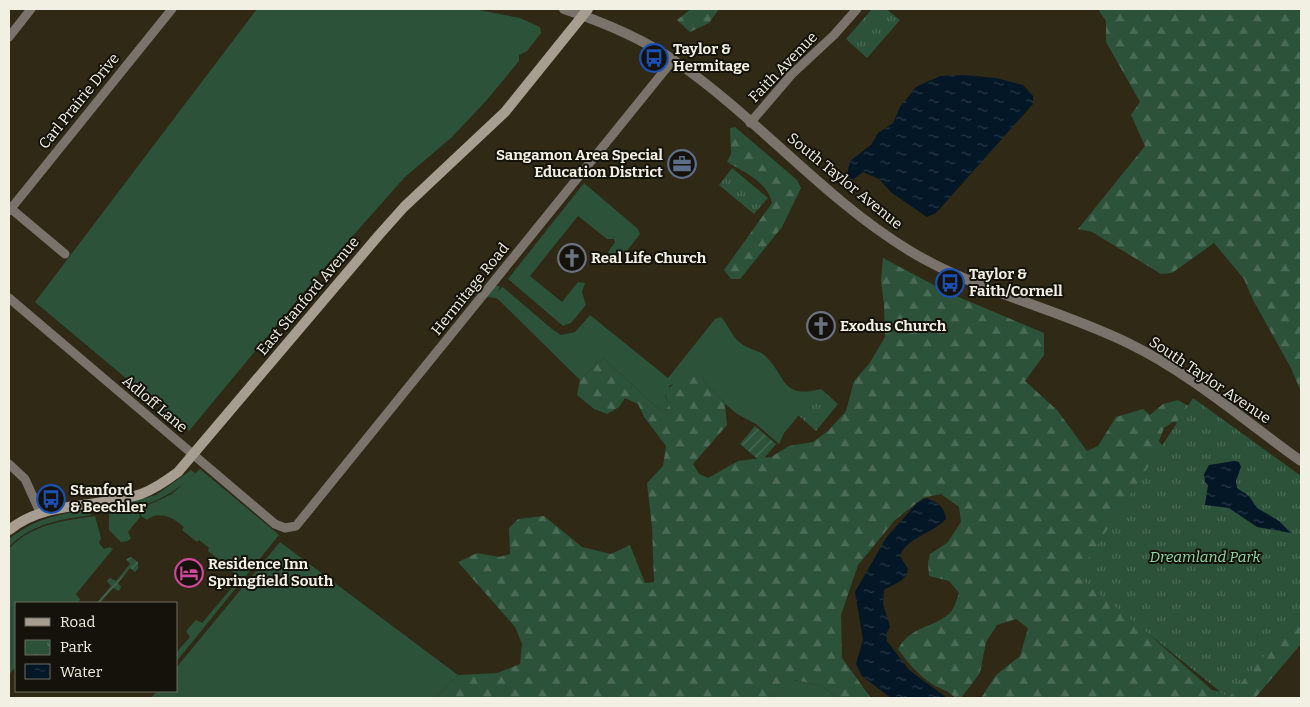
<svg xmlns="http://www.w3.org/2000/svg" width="1310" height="707" font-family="Bitter,serif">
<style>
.grass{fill:#2c5239}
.forest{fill:url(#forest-firs)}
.park{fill:url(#park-tufts)}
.garden{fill:url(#garden-furrows)}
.water{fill:url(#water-ripples)}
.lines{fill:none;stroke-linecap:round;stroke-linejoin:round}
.minor{stroke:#79736b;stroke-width:9}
.tertiary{stroke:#79736b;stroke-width:10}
.secondary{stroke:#a79d90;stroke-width:10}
.labels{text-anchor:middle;stroke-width:4;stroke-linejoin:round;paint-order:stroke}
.poi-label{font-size:15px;font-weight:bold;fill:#f2efe3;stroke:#14120a;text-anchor:start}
.street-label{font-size:15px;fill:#f2efe3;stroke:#14120a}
.park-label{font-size:15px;font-style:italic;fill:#91dba8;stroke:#14120a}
</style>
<defs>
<pattern id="forest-firs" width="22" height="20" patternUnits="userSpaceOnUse" patternTransform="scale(1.25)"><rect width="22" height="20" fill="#2c5239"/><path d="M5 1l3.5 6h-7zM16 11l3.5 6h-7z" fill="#4b6b56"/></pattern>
<pattern id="park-tufts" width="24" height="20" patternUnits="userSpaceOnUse" patternTransform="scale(1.25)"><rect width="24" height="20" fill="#2c5239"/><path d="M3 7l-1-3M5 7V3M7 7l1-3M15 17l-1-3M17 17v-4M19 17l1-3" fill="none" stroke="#4b6b56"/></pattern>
<pattern id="garden-furrows" width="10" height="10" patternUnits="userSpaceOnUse" patternTransform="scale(1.25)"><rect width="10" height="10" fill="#2c5239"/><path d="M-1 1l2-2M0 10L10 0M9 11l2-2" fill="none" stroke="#4b6b56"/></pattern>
<pattern id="water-ripples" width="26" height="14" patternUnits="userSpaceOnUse" patternTransform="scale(1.25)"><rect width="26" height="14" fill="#031727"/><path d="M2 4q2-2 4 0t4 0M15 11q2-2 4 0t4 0" fill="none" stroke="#283946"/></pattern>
</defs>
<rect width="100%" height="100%" fill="#2f2916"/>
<path class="grass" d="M257 9H474L520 18 540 27 541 33 527 51 519 55V61L486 101 451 138 405 177 318 275 189 431 35 302Z
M584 183 638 229 640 234 619 261 612 259 608 252 615 242 614 239H607L578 216 530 276 562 302 578 282 585 283 582 292 586 305 571 323 563 326 508 279Z
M495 286H500L498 292 502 287 504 288 552 329 561 335 575 332 590 315 668 378 715 319 721 317C728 324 731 335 739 342 747 349 757 350 763 354 787 374 779 400 821 389L784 433 779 444 756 424 737 414 725 404 703 381 670 385 665 396 670 406 663 413 603 358 580 380 500 301 496 298 488 297 480 303Z
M200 469 279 535 176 662V653L190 637 186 631 196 620 202 623 240 578 208 551 209 548 199 540 197 542 182 530 184 527C173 518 160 510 147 520L141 516 140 509 172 494Z
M191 470 195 473C172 497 143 509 110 512L116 506 156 495Z
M138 509 140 517 128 532 131 538 128 541 121 542 109 530V514Z
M81 511 93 515C62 519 32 523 9 547V539C32 521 53 515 81 511Z
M95 516 101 538 99 543 104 549 110 547 113 549 76 594 80 599 79 603H16V666L9 675V549C32 524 62 521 95 516Z
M280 542 458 675 436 698H151L157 691H176V668Z
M793 680 823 686 837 698H769Z"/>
<path class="forest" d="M691 9H719L709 23 690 32 677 20Z
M1098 9H1301V392L1291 368 1253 300 1244 279 1214 243 1172 273 1161 274 1092 232 1078 229 1145 146 1131 115 1140 102 1106 42V21Z
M735 127 797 180 801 188 782 227 740 279H731L724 270 772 203C768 182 744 172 727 162L731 154 730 128Z
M883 258 949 293 1044 333V355L1025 381 1057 410 1087 451 1098 446 1116 417 1143 409 1150 415 1163 404 1178 400 1192 408 1191 426 1173 422 1164 428 1159 441 1169 453 1106 596 1212 690 1224 692 1301 609V644L1255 698H981L996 675 1020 656 1028 628 1016 619 997 625 986 642 980 673 961 698H955C948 690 940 689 932 684 917 674 908 663 898 649 911 626 932 628 949 614 954 610 957 598 959 593L949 581 929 576 928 563 930 554 947 543 961 522 959 507 941 494 923 498 895 520 858 565 841 615 842 658 871 698H837L823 686 794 680 769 698H436L458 675 497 673 520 664 522 644 515 627 458 562 477 553 499 557 510 554 509 528 518 519 544 516 582 547 611 554 630 545 645 583 654 582 652 527 647 483 663 466 666 446 644 417 638 404 625 398 619 407 607 414 594 409 577 395 580 380 603 358 663 413 669 406 664 391 689 374 703 381 725 404 727 425 693 464 699 474 708 478 738 461 771 457 789 446 813 442 829 430 846 411 854 381 869 364 885 337 884 305 881 280Z"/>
<path class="park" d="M872 9H886L900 20 867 58 846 39Z
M732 168 768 198 754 214 719 185Z
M821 389 838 404 816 431 798 415Z
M1193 398 1301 476V613L1228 698 1077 576Z"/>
<path class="garden" d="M755 426 776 444 761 462 740 444Z
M131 557 138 562V569L135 572 130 568 118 583 121 587 119 591 113 588 100 603H97L111 586 107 581 110 578 116 581 130 564 126 559Z"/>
<path class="water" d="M963 75 996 78 1023 85 1033 96V104L936 213 927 217 892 193 879 179 863 172 851 181 847 174 850 161 871 145 878 133 893 123 900 107 916 87 940 76Z
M1234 461 1239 462 1241 467 1236 481 1237 488 1249 496 1257 508 1279 521 1291 533 1257 527 1229 508 1205 505 1208 485 1205 482 1204 474 1209 465Z
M926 498C938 503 944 506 946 519 933 533 906 538 900 556L908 569C906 582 893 584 884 590L883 604 890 627 886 634 887 641 909 670 947 698H891L862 676 856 664 863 640 855 592 886 538 917 503Z"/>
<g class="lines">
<path class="minor" d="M9 37 31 9
M750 123 792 74 834 35 857 9
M9 207 65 254
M9 211 172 9
M9 298 275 524 285 528 296 526 673 60
M9 464 25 479 40 512"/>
<path class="tertiary" d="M564 9C603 22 640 37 675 61 758 118 823 198 910 251 978 292 1056 308 1128 343 1190 373 1245 421 1301 461"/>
<path class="secondary" d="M9 530C48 499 97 509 141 494 155 489 166 481 178 472L379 235 404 207 505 112 588 9"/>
</g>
<defs>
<symbol id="bus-ring" viewBox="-11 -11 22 22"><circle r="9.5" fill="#14120a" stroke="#1a4fb4" stroke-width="1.5"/><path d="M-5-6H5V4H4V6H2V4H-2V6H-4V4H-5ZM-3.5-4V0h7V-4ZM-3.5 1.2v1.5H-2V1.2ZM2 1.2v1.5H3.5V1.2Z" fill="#1a4fb4"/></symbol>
<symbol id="office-ring" viewBox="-11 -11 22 22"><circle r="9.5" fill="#14120a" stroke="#5c6f8a" stroke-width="1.5"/><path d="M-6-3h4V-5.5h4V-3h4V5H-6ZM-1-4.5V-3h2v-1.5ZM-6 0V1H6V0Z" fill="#5c6f8a"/></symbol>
<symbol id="church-ring" viewBox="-11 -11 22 22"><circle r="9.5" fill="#14120a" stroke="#6b7280" stroke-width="1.5"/><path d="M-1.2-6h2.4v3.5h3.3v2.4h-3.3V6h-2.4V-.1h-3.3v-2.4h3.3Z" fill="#6b7280"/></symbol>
<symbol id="hotel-ring" viewBox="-11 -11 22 22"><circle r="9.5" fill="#14120a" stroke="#d1479c" stroke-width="1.5"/><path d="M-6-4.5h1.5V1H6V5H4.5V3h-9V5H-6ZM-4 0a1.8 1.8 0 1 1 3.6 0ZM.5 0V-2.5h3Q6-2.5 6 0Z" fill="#d1479c"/></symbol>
</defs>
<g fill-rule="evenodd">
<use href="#bus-ring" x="638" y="42" width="32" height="32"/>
<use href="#office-ring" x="666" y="148" width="32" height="32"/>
<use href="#church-ring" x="556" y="242" width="32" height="32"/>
<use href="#bus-ring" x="934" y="267" width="32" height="32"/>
<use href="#church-ring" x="805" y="310" width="32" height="32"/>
<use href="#bus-ring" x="35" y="483" width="32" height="32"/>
<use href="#hotel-ring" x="173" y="557" width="32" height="32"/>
</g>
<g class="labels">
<g class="poi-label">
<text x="673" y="54">Taylor &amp;<tspan x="673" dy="17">Hermitage</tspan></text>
<text x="663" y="160" text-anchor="end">Sangamon Area Special<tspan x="663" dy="17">Education District</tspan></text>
<text x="591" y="263">Real Life Church</text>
<text x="969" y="279">Taylor &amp;<tspan x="969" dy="17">Faith/Cornell</tspan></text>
<text x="840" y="331">Exodus Church</text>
<text x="70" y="495">Stanford<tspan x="70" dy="17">&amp; Beechler</tspan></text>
<text x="208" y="569">Residence Inn<tspan x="208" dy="17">Springfield South</tspan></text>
</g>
<g class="street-label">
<text transform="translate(783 67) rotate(-46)" y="5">Faith Avenue</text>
<text transform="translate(79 101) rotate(-51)" y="5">Carl Prairie Drive</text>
<text transform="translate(845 181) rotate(39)" y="5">South Taylor Avenue</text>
<text transform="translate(470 289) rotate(-51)" y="5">Hermitage Road</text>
<text transform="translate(308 296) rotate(-50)" y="5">East Stanford Avenue</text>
<text transform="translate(1210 380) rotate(34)" y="5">South Taylor Avenue</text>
<text transform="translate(155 404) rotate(40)" y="5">Adloff Lane</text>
</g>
<g class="park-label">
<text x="1205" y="562">Dreamland Park</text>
</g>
</g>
<rect width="1310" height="707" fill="none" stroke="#f2efe3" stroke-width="20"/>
<rect x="15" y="602" width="162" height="90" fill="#14120a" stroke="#6d6a61"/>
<rect x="25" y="618" width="25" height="8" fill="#a79d90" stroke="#6d6a61"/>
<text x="60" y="627" font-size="15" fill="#f2efe3">Road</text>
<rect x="25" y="640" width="25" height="15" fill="url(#park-tufts)" stroke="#6d6a61"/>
<text x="60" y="652" font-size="15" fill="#f2efe3">Park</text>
<rect x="25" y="664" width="25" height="15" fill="url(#water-ripples)" stroke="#6d6a61"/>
<text x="60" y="677" font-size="15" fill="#f2efe3">Water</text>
</svg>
